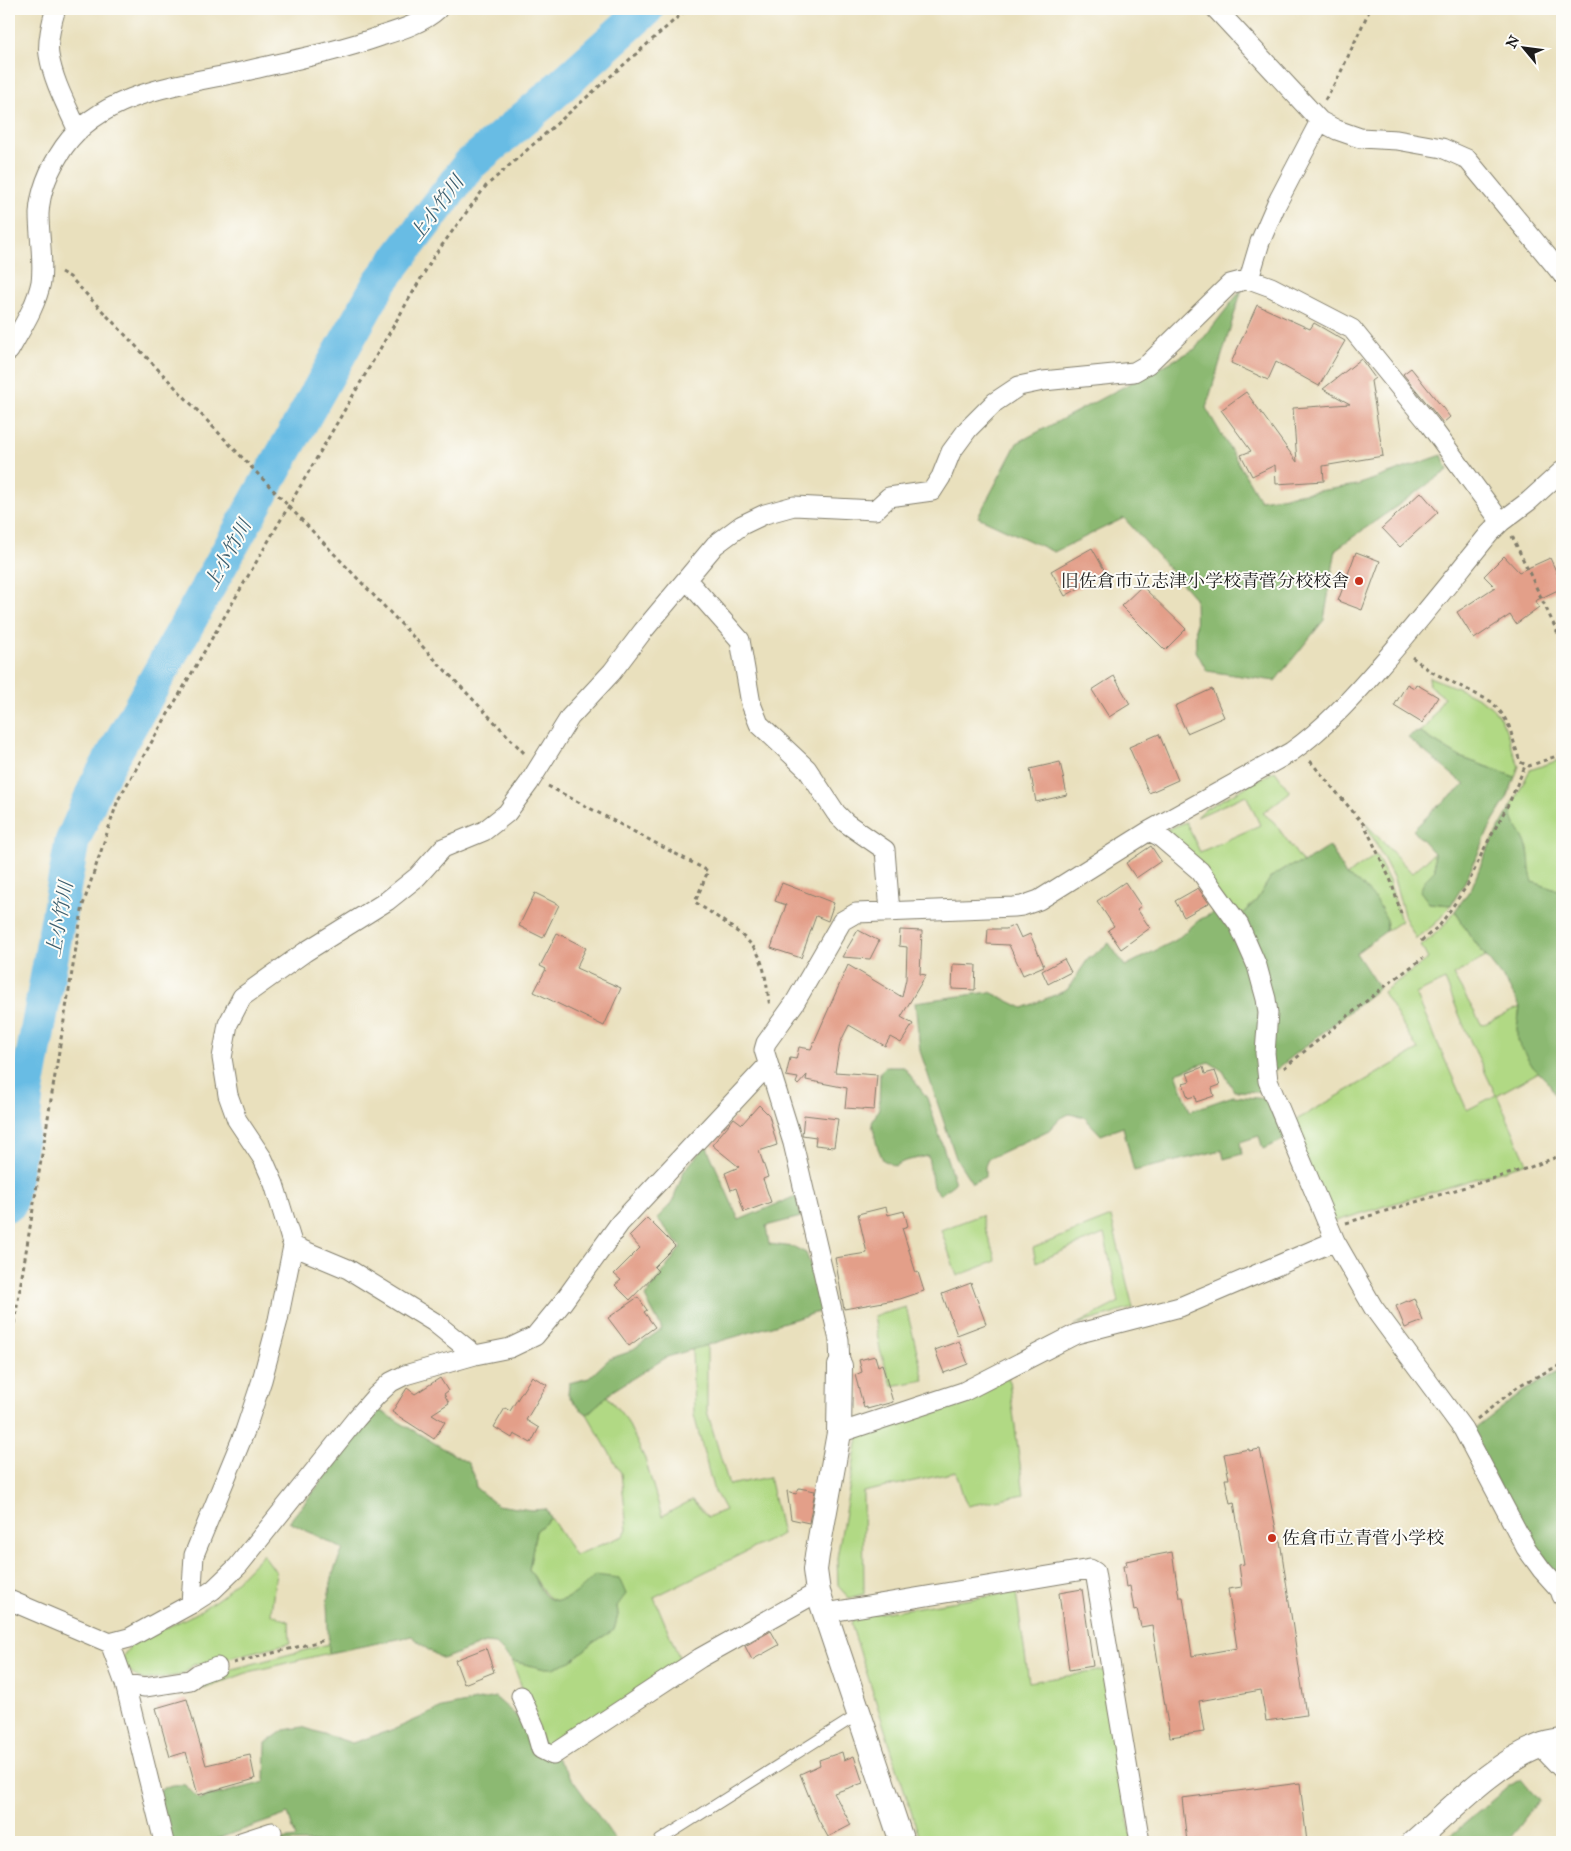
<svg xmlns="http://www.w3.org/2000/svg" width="1571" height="1851" font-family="'IM FELL Great Primer','Noto Serif JP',serif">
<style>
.green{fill:#b1d984;stroke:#667a50;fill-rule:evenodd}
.forest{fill:#8cb972;stroke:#546a47}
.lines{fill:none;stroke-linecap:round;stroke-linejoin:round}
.river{stroke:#67bce4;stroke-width:35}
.building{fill:#e39f89}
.service-casing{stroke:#827e6c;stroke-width:12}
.minor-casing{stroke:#827e6c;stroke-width:21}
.tertiary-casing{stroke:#827e6c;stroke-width:26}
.path{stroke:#827e6c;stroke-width:3;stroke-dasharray:4 4;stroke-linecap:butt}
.service{stroke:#fff;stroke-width:10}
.minor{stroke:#fff;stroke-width:19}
.tertiary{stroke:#fff;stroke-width:24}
.poi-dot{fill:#c8321e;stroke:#fdfcf7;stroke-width:2}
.labels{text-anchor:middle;stroke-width:4;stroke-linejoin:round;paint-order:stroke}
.poi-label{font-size:18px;fill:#1c1c1c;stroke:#fdfcf7;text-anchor:end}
.water-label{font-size:19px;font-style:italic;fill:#3a5c6c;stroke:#fdfcf7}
</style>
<rect width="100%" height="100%" fill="#fdfcf7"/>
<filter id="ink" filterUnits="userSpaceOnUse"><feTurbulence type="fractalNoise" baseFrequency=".02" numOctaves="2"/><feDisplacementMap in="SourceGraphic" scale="10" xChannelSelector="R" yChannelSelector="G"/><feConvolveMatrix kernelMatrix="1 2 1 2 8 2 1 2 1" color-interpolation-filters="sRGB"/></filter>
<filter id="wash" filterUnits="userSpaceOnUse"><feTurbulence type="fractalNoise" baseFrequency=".0096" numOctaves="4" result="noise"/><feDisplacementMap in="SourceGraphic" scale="20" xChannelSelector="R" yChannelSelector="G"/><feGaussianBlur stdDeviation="1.12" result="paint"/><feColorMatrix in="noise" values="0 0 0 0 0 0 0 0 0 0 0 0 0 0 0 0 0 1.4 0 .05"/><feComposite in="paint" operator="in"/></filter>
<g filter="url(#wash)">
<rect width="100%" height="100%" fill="#e9e0bd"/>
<path class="green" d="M1429 677C1449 685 1487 697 1499 716 1509 731 1511 750 1519 766L1515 777 1460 757 1419 732 1428 725 1444 697 1430 686Z
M1562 759V890L1553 889 1533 882 1529 872 1528 848 1511 818V807L1530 770Z
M1275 771 1290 792 1263 813 1274 822 1303 863 1289 866 1271 877 1256 901 1238 918 1163 831 1186 822 1200 852 1260 825 1246 795 1197 817 1205 809Z
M1366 824 1412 873 1434 853 1435 870 1425 880 1429 903 1451 905 1436 923 1416 939 1405 918 1394 879Z
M1376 855 1389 881 1401 921 1386 931 1387 920 1346 876Z
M1455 911 1469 934 1486 957 1453 975 1482 1025 1520 1007 1517 1028 1533 1067 1539 1072 1497 1095 1527 1163 1333 1222 1291 1123 1418 1050 1383 992 1428 959 1421 946 1442 928ZM1445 980 1468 1036 1496 1095 1467 1110 1416 994Z
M981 1215 996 1261 957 1276 941 1230Z
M1111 1217 1133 1308 1075 1325 1119 1302 1104 1234 1036 1262 1033 1248Z
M906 1307 924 1380 892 1386 880 1350 874 1316Z
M707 1344V1411L729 1485 769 1477 782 1534 654 1597 681 1662 554 1750 544 1746 512 1661 541 1668 571 1661 594 1642 614 1630 618 1615 617 1606 579 1591C549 1614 545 1591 529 1569L536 1531 551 1518 575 1555 623 1536 627 1529 621 1473 587 1414 607 1396 626 1419 645 1459 662 1516 692 1500 708 1517 725 1510 713 1488 694 1415 692 1349Z
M1008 1374 1024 1494 968 1506 964 1499 956 1472 863 1492 864 1594 849 1598 838 1586 837 1558 859 1432Z
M263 1554 276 1572 271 1613 289 1622 290 1643 216 1661 193 1665 182 1675 144 1680 135 1676 125 1665 123 1656 132 1644 195 1614 222 1596Z
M1016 1592 1029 1682 1105 1670 1132 1842H921L851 1624 854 1617Z
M329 1644V1653L249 1672 204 1689 203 1684 221 1672Z"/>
<path class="forest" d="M1242 289 1206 408 1260 500 1357 485 1442 455 1448 470 1336 549 1324 620 1275 681 1207 671 1196 651 1195 598 1124 518 1054 552 978 517 1017 443 1195 349Z
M1419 732 1460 757 1515 777 1507 798 1493 821 1464 884 1451 905 1429 903 1420 891 1425 880 1435 870 1434 853 1413 830 1439 805 1465 785 1408 738 1412 734Z
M1511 807C1511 826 1522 830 1527 847 1531 858 1528 869 1533 882L1553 889 1562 890V1109L1549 1083 1533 1067 1517 1041V1028L1520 1007 1508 985 1469 934 1455 911 1472 887 1486 852Z
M1330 846 1346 876 1360 883 1377 901 1387 920 1386 931 1356 953 1379 988 1273 1072 1271 1054 1238 918 1256 901 1271 877 1289 866 1303 863Z
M1220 909 1253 965 1268 1092 1234 1091 1223 1071 1209 1062 1176 1073 1190 1111 1233 1096 1269 1099 1285 1139 1263 1149 1259 1136 1240 1142 1242 1154 1224 1159 1222 1150 1134 1171 1123 1127 1101 1135 1084 1117 1069 1114 1059 1119 1049 1130 988 1159 985 1166V1177L972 1183 956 1158 920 1051 915 1002 990 992 1023 1008 1067 990 1088 959 1109 943 1125 966 1176 940 1199 920Z
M885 1067H904L927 1098 955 1183 940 1195 933 1187 928 1156 905 1161 894 1166 883 1160 877 1146 872 1123 879 1108 880 1072Z
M706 1145 739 1220 796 1196 801 1217 766 1226 769 1244 794 1247 806 1253 815 1277 822 1311 667 1357 614 1390 587 1414 578 1407 568 1395 569 1383 589 1378 609 1359 629 1352 662 1329 645 1297 681 1247 657 1218 672 1203 684 1171Z
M1562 1370V1584L1530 1545 1471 1432 1524 1391Z
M379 1410 468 1463 474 1475 476 1488 497 1505 531 1510 546 1509 551 1518 536 1531 529 1569C534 1576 538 1586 543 1593 560 1614 583 1587 595 1575L619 1578 626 1594 617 1606 618 1615 614 1630 594 1642 571 1661 553 1668H541L512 1661 495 1644 485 1643 443 1659 427 1649 412 1636 329 1653 327 1603 333 1573 343 1549 289 1522Z
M495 1697 527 1725 557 1758 617 1842H266L296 1838 288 1814 208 1842H169L158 1793C165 1785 174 1784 185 1785L199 1799 265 1782 266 1743 284 1730 302 1727 352 1743 395 1729 442 1708Z
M1521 1779 1539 1801 1507 1842H1443L1509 1786Z"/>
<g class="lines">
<path class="river" d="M9 1204 22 1130 26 1094 72 842 97 784 380 282 469 165 541 104 646 9"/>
</g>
<g id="blocks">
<path class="building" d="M1257 305 1310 329 1314 323 1345 341 1319 386 1276 362 1268 380 1231 363Z
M1361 359 1375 378 1371 381 1383 456 1323 466 1324 481 1276 484 1275 465 1252 476 1241 455 1251 451 1221 410 1246 392 1297 462 1293 408 1350 404 1323 389Z
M1411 368 1450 417 1443 423 1403 374Z
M1421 492 1438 512 1400 547 1382 528Z
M1092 548 1106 573 1065 596 1051 571Z
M1356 552 1380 561 1362 610 1338 601Z
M1504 556 1519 572 1550 558 1562 584V588L1535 601 1539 607 1516 624 1510 615 1474 639 1457 612 1495 587 1484 576Z
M1142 586 1186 629 1165 650 1121 606Z
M1114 676 1130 704 1109 717 1092 690Z
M1407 684 1414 688 1416 684 1438 697 1422 723 1394 706Z
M1212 689 1224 717 1187 733 1175 706Z
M1159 734 1178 780 1149 793 1129 747Z
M1060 762 1067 795 1036 802 1030 769Z
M1151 846 1161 861 1136 878 1126 863Z
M1125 882 1141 906 1137 909 1150 928 1121 949 1108 930 1114 926 1097 901Z
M782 883 834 903 828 921 816 916 801 958 771 948 786 905 775 901Z
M1198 888 1209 903 1184 917 1175 901Z
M535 893 559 905 543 938 519 926Z
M1015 925 1021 938 1030 934 1044 966 1023 975 1009 945 987 944 988 929H1006Z
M858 930 879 941 870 959 842 957Z
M900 930 922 931 920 974 926 975 901 1017 913 1024 901 1043 890 1037 885 1046 849 1025 840 1043 835 1072 877 1075 874 1110 845 1108 847 1088 806 1080 807 1075 798 1085 796 1083 798 1078 786 1076 790 1058 796 1059 799 1047 811 1049 848 965 902 997 906 979 907 947 899 946Z
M557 933 586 948 576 968 621 988 604 1026 534 992 546 969 540 966Z
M1064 959 1071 972 1048 984 1042 971Z
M953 964 976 965 975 990 952 989Z
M1203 1067 1205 1074 1215 1071 1220 1085 1212 1088 1214 1096 1196 1102 1195 1096 1188 1098 1183 1083 1190 1081 1187 1073Z
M759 1105 769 1115 777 1145 759 1151 768 1177 763 1179 771 1202 744 1212 736 1188 731 1190 725 1173 739 1167 712 1145 734 1118 742 1124Z
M804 1115 838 1119 834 1147 815 1145 816 1137 802 1135Z
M886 1207 888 1215 904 1211 908 1226 902 1228 916 1273 918 1272 924 1291 900 1299 844 1309 835 1258 867 1253 858 1214Z
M647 1218 675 1246 654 1267 658 1271 630 1300 615 1285 621 1280 614 1274 640 1248 629 1236Z
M971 1283 986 1324 957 1335 942 1294Z
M638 1297 647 1310 644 1312 655 1327 629 1346 608 1318Z
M1414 1298 1423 1321 1405 1328 1396 1306Z
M959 1341 968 1364 944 1373 935 1350Z
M875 1356 878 1366 882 1364 893 1402 867 1409V1407L864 1408 855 1375 862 1372 859 1360Z
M532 1376 547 1385 526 1420 539 1428 531 1443 514 1434 512 1438 494 1427 505 1408 510 1411Z
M440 1378 448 1391 444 1394 449 1403 432 1414 445 1422 434 1439 392 1412 407 1388 415 1394Z
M1249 1449V1451L1260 1449 1277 1534H1279L1306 1715 1266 1721 1261 1690 1199 1701 1204 1732 1170 1737 1152 1625 1141 1627 1137 1609 1134 1610 1130 1586 1126 1587 1123 1566H1127L1126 1561 1172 1552 1179 1597H1183L1192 1656 1237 1648 1228 1589 1242 1587 1239 1565 1244 1564 1234 1502 1230 1503 1225 1479H1229L1224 1454Z
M799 1488 815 1491 809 1523 791 1519 787 1491 796 1494Z
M1082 1589 1093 1666 1069 1670 1059 1593Z
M771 1631 779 1645 752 1660 745 1646Z
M486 1648 494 1672 464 1684 455 1660Z
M187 1699 206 1765 250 1755 255 1779 198 1795 186 1752 170 1757 156 1708Z
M842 1752 844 1760 854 1756 863 1783 834 1793 851 1825 828 1837 818 1819 800 1774 820 1765 819 1760Z
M1300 1783 1307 1842H1187L1182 1798Z"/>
</g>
</g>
<g filter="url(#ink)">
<use href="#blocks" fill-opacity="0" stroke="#827e6c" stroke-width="1"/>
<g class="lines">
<defs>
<path id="service" d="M660 1840 859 1714"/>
<path id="minor" d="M56 9C52 20 47 43 49 55 53 81 67 106 78 131
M1216 9 1320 121 1337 130 1360 138 1397 140 1442 148 1467 159 1562 274
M1249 279 1260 242 1276 205 1320 121
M9 351C21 329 36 307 41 282 44 260 39 236 39 214 40 190 51 166 64 147 103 92 180 85 241 72 288 61 336 52 381 36 400 30 423 23 438 9
M687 580 740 640 751 704 759 724 807 769 836 813 846 823 885 850 890 912
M1149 831 1159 836 1200 871 1239 925 1257 966 1266 999 1268 1013 1265 1053 1268 1081 1335 1241 1373 1307 1463 1429 1526 1548 1542 1570 1560 1590 1562 1596
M293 1246 348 1269 434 1322 475 1355
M840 1366 839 1340 793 1143 764 1050 766 1043 794 1004 842 921 856 913 1014 907 1022 906 1039 900 1149 831 1291 752C1325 728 1352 698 1379 667 1417 624 1453 578 1489 534L1501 522 1529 501 1562 471
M839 1433 963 1392 1076 1334 1180 1307 1335 1241
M9 1600 110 1643 129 1638 191 1604 213 1590 238 1566 356 1419 376 1396 391 1382 405 1375 475 1355 510 1348 535 1336 563 1302 620 1223 768 1065
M191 1604 194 1555 245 1431 262 1380 278 1320 293 1246 274 1184 263 1159 237 1120 228 1095 222 1058 228 1024 242 997 305 952 387 901 417 877 443 848 484 831 507 813 529 783 570 717 612 672 643 631 715 545 742 525 765 514 794 506 875 510 889 497 932 491 941 477 951 452 968 429 995 402 1019 386 1043 381 1134 372 1148 364 1230 284 1249 279 1271 287 1352 329 1430 425 1501 522
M825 1613 1090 1569 1095 1572 1140 1842
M110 1643 125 1684 164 1842
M125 1684 145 1687 190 1680 198 1674 217 1667
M521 1696 535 1728 541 1749 553 1755 700 1658 818 1592
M1540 1746 1562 1769
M241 1842 272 1832"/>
<path id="tertiary" d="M840 1366 839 1433 817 1555 815 1570 818 1592 902 1842
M1414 1842C1451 1810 1494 1763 1540 1746 1547 1743 1555 1742 1562 1741"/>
</defs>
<use href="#service" class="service-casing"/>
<use href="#minor" class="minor-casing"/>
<use href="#tertiary" class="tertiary-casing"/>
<path class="path" d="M1325 100 1339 76 1370 9
M61 272 70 277 526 755
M1512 536 1562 642
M1412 657 1430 671 1492 702 1503 715 1509 726 1520 762 1529 766 1562 754
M1310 761 1365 826 1391 881 1402 917
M548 786 708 871 695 902C712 914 749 936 758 954 766 970 767 990 770 1007
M1421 941 1440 925 1468 884 1483 851 1510 801 1525 766
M1284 1068 1380 990 1423 958
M1346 1223 1528 1168 1562 1155
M9 1355 83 905 118 800 434 256 486 186 687 9
M1477 1419 1520 1385 1562 1364
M233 1663 325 1640"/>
<use href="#service" class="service"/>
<use href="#minor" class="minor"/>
<use href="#tertiary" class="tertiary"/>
</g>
</g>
<g class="poi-dot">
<circle cx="1359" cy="581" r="5"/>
<circle cx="1272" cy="1538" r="5"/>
</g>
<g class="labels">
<g class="poi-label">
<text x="1349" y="587">旧佐倉市立志津小学校青菅分校校舎</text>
<text x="1282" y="1544" text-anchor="start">佐倉市立青菅小学校</text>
</g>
<g class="water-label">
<text transform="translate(436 208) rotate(-53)" y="7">上小竹川</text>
<text transform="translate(227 554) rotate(-61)" y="7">上小竹川</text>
<text transform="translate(59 919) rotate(-80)" y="7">上小竹川</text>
</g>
</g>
<rect width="1571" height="1851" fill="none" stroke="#fdfcf7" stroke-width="30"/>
<g transform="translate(1524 48) rotate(299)" stroke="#fdfcf7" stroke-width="4" paint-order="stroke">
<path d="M0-4L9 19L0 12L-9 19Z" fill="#1c1c1c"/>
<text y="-8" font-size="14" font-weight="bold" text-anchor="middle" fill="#1c1c1c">N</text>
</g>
</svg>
